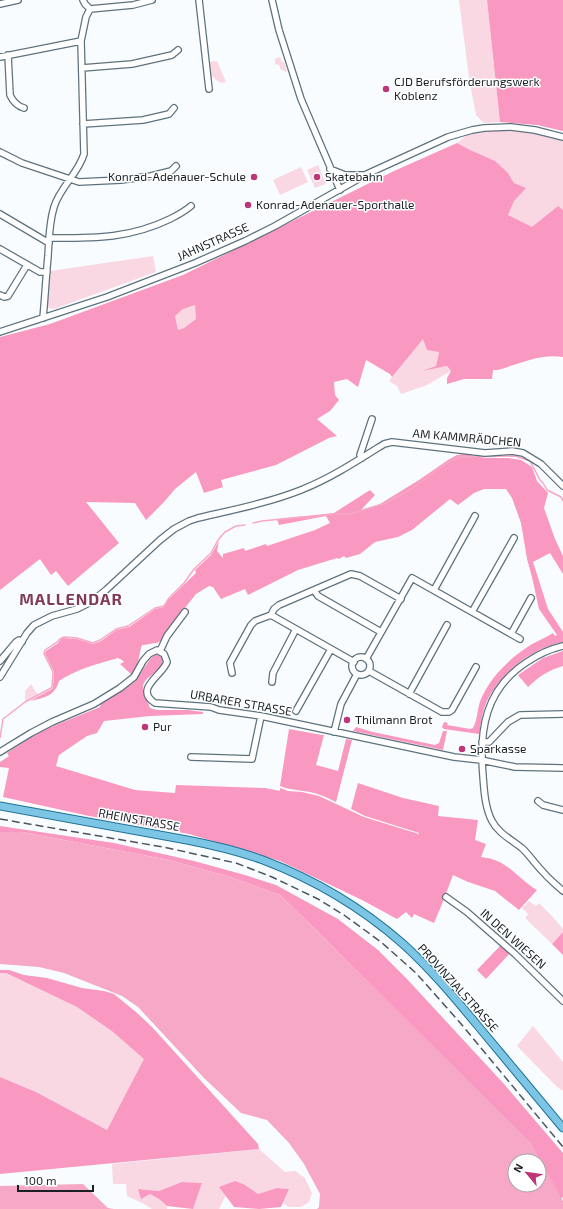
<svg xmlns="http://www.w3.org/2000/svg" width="563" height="1209" font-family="'Exo 2',sans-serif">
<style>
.green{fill:#f9d8e4}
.forest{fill:#f998c0;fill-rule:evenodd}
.water{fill:#f6a8c6;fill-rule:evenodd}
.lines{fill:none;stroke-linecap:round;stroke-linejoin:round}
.stream{stroke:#f6a8c6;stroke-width:1.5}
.minor-casing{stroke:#5e727e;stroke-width:8}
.major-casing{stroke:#207396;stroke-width:9}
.minor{stroke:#fff;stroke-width:5.5}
.major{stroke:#7cc5e4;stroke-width:7}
.rail{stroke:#4e555a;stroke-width:1.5;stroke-dasharray:8 4;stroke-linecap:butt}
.poi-dot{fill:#bc3679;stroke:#fff;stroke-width:1.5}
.labels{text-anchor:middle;stroke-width:3;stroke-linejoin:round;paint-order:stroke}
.poi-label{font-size:12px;fill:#192126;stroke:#fff;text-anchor:start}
.street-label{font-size:12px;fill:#192126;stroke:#fff}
.district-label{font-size:16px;font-weight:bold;letter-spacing:1px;fill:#7e3a58;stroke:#fff}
</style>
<rect width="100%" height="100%" fill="#f8fcff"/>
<path class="green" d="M459 0H487L500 122 484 123 476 115 469 78Z
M279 57H280L282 62H284L287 71 286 72 280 69V66L277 64 275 65V59Z
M217 61 226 82C218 85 217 79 210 75L208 62Z
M493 130C517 131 540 132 563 141V210L558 206 532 228 508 215 514 201 525 188 514 183 508 173 457 143 467 135Z
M318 165 326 184 315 188 307 170Z
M301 167 308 182 280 195 273 180Z
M153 256 156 272 54 309 49 308 47 304 50 271Z
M195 305 196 319 184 328 178 330 175 316 183 309Z
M423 338 439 352 436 366 426 370 447 366 451 371 427 385 401 394 397 386 389 381Z
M31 684 38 695 25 702V691Z
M529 901 536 906 539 903 552 916 563 929V932L552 944 525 918 528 914 522 908Z
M0 973H6L77 1007 113 1032 145 1059 107 1130 36 1092 0 1077Z
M533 1026 563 1062V1091L557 1087 517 1046Z
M259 1149 285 1172 295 1171 305 1178 312 1193 309 1202 301 1207H289L283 1203 289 1189 277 1188 258 1194 245 1185 220 1187 226 1195 219 1209H193L202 1183 182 1182 159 1191 139 1189 141 1198 150 1194 159 1199 167 1206V1209H152L142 1203 127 1196 126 1184H113L112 1164Z"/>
<path class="forest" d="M487 0H563V131L537 125 500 122Z
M457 143 470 150 495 161 508 173 514 183 526 188 514 201 508 215 532 227 558 206 563 210V357C541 353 519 364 498 370H493L492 379H464L447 384V378L451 371 447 366 422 371 436 366 439 352 427 350 423 339 392 377 390 374 366 360 358 387 347 379 334 382 335 395 339 400 330 411 317 419 337 436 329 438 276 465 221 480 223 487 204 493 196 472 175 489 164 502 146 520 135 503 86 502 119 543 68 586 56 571 51 575 40 559 0 590V337L50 324 183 275 394 171ZM195 305 196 319 184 328 178 330 175 316 183 309Z
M465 454 485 458H508L521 460 532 467 537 481 548 493 544 508 555 539 563 556V574L550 553 533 562 548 609 563 632V642C532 648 500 673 487 701 482 712 481 723 479 734L444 729 442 727 444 722 448 723 447 725 470 729 473 728C478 719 477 708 481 699 490 678 508 660 526 648 534 642 544 639 553 633L555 636 557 635 539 609 532 577 527 559 521 523 512 498 506 489H484L474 493 458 505 450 499 412 530 398 537 375 542 360 554 346 558 344 556 339 559 337 558 298 570 248 595 245 589 221 599 213 587 209 586 196 594 163 636 162 640 157 643C152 643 147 645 142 645 138 656 140 664 132 675L120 664 124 662 122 660 118 658C97 664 77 669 59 681 55 696 44 698 30 701L52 689 53 687 54 672 45 654 46 651 58 643 61 639 63 638 77 639 93 644 101 641 116 630 129 627 155 609 164 607 169 599 196 573 195 570 211 555 219 541 217 551 223 558V554L244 548 245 551 266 544 267 546 315 530 330 523 326 516 279 525 277 519 334 513 370 490 375 495 361 510 380 504 419 480 448 460 457 455Z
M563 651V666C547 671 540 676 528 687L518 675 543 658Z
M155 655H158L162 658C166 672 145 674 143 686 142 694 148 701 150 708L157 710H188L203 712V714L150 716 104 721 97 733 87 736 59 755 56 766 135 790 175 793 176 785 265 788 280 791V788L288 791 302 792 319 796 364 817 419 834V833L365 816 351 809 358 783 403 798 439 806 438 816 478 820 475 840 486 844 481 857C509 860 515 877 537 890L519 910 495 891 468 882 453 875 442 904 434 923 414 914 412 918 406 912 397 919 362 900 280 861 189 834 89 816 3 797 9 768 0 767V762L9 756 7 753 33 736 46 729 100 707 101 703 134 682 151 658Z
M356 727 373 732 435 745 439 743 443 731H447L443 750 353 731Z
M289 729 322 735H324L316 765 338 771 346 739 352 740 336 802C326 797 315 792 303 791 293 789 290 790 280 786Z
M0 826 114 843 194 861 245 875 276 885 338 919 378 950 407 979 504 1084 563 1153V1197L561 1199 530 1143 312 926 280 895 230 877 169 860 22 832H0Z
M563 932V955L552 944Z
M501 945 510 953 486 979 477 970Z
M0 970H9L24 975 47 978 82 988 104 991 114 994 136 1012 152 1027 258 1144 259 1149 0 1174V1077L36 1092 107 1130 144 1059 113 1032 77 1007 6 973H0Z
M235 1181 245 1185 258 1194 277 1188 289 1189 281 1207 259 1209 234 1207 219 1187Z
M182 1182 202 1183 193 1209 167 1206 159 1199 150 1194 141 1199 138 1189 159 1191Z"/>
<path class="water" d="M22 832 169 860 230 877 280 895 312 926 531 1143 563 1201V1209H317L319 1207 320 1194 304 1164 289 1143 267 1120 241 1113 204 1078 138 1007 122 996 64 973 39 967 0 964V832ZM515 1161H539V1185H515Z
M83 1184 108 1208 114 1209H0V1186Z"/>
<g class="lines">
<path class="stream" d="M253 523 262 521 302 517 309 518 317 516 333 514H350L386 503 411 489 445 464 459 457 515 456 530 461 540 480 543 483 547 490 561 497 563 501
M0 738 3 719 25 702 51 688 52 687 53 672 44 654 45 650 57 642 60 639 64 637 77 638 93 643 100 640 116 629 128 626 155 608 164 606 169 598 184 583 194 569 211 553 218 540 225 532 236 526 245 525"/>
<defs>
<path id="minor" d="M83 0 85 4 90 9
M199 0 209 89
M272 0 279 30 301 99 340 190
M0 4 18 0
M90 9 133 5 152 0
M8 55 10 95C13 102 17 106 24 108
M0 57 81 41
M82 68 132 64 172 55 178 50
M83 124 143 120 169 114 174 108
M0 152 22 163 79 182 121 180 151 176 171 171 176 166
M330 169 345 175H365
M0 214 49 243
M49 238C93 238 129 239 170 219 178 215 185 211 191 206
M0 249 40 272H47
M0 295 4 297 8 296 27 265
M43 318C45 297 46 277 48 256 49 240 49 223 54 207 60 187 78 174 84 154L81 41 86 17 90 9
M0 332 107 297 195 263 245 241 275 226 367 174 448 137 472 130 484 128 511 127 535 130 563 137
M362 458 360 455 372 419
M314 590 318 596 381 632
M434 590 475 516
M472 612 514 538
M271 615 274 609 279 605 351 574 360 576 401 599
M511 634 531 598
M563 646C550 649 539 654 527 662 485 689 479 730 483 776 484 790 485 808 492 821 498 833 512 840 523 849 530 856 536 865 543 872 549 879 556 885 563 891
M160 651 167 636 185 612
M352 666a9 9 0 1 1 18 0a9 9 0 1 1-18 0Z
M366 659 412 578 520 639
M0 661 16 642 19 640 22 642
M369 671 442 712H449L452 710 476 667
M232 673 230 663 251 625 255 621 271 615 354 662
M0 677 27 633 34 625 52 616 77 609 91 602 106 590 160 540 174 529 189 521 198 518C232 510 268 503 301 490 331 478 357 461 384 444L392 442 485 453 512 451 523 453 541 464 563 486
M272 682 273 673 296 629
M409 694 447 625
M296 711 331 649
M334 732 341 704 357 674
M482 742H489L508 722 520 715 563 714
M0 752 31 733 52 722 94 704 120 688 134 677 143 661 149 654 157 650 164 654 167 662C163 675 133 689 155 703L211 707 219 710 261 716 454 757 481 760 515 767 563 768
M191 757 252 759 261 716
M538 801 543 805 563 810
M446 897 467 912 515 954 563 1001"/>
<path id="major" d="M0 806 187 840C213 845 238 851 263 860 313 879 362 908 402 943 430 968 454 997 478 1026 506 1060 535 1094 563 1128"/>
</defs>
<use href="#minor" class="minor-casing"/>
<use href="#major" class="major-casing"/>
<use href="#minor" class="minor"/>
<use href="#major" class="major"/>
<path class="rail" d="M0 819 163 847 236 863 272 877 318 899 344 915 381 942 416 973 462 1025 563 1147"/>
</g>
<g class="poi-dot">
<circle cx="386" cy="89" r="4"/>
<circle cx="254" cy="177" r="4"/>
<circle cx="317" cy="177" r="4"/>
<circle cx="248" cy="205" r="4"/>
<circle cx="347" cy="720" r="4"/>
<circle cx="145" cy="727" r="4"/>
<circle cx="462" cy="749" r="4"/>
</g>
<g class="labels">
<g class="poi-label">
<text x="394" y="86">CJD Berufsförderungswerk<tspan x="394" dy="14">Koblenz</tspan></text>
<text x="246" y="181" text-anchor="end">Konrad-Adenauer-Schule</text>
<text x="325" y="181">Skatebahn</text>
<text x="256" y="209">Konrad-Adenauer-Sporthalle</text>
<text x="355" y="724">Thilmann Brot</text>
<text x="153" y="731">Pur</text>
<text x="470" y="753">Sparkasse</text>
</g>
<g class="street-label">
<text transform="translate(213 242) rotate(-24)" y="4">JAHNSTRASSE</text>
<text transform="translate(467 438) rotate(5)" y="4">AM KAMMRÄDCHEN</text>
<text transform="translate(241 703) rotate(10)" y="4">URBARER STRASSE</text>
<text transform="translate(139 820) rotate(10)" y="4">RHEINSTRASSE</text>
<text transform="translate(513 939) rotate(42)" y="4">IN DEN WIESEN</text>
<text transform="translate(458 988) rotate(48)" y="4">PROVINZIALSTRASSE</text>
</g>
<g class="district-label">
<text x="71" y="605">MALLENDAR</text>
</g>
</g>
<g transform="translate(527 1173) rotate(299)"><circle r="19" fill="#ffffff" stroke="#a3a6a8"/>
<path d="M0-3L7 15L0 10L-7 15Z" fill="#bc3679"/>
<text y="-6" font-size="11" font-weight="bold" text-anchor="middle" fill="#192126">N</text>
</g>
<path d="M18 1185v6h75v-6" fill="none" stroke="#192126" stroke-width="2"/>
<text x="24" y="1185" font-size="12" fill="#192126" stroke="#ffffff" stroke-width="3" paint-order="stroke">100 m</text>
</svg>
